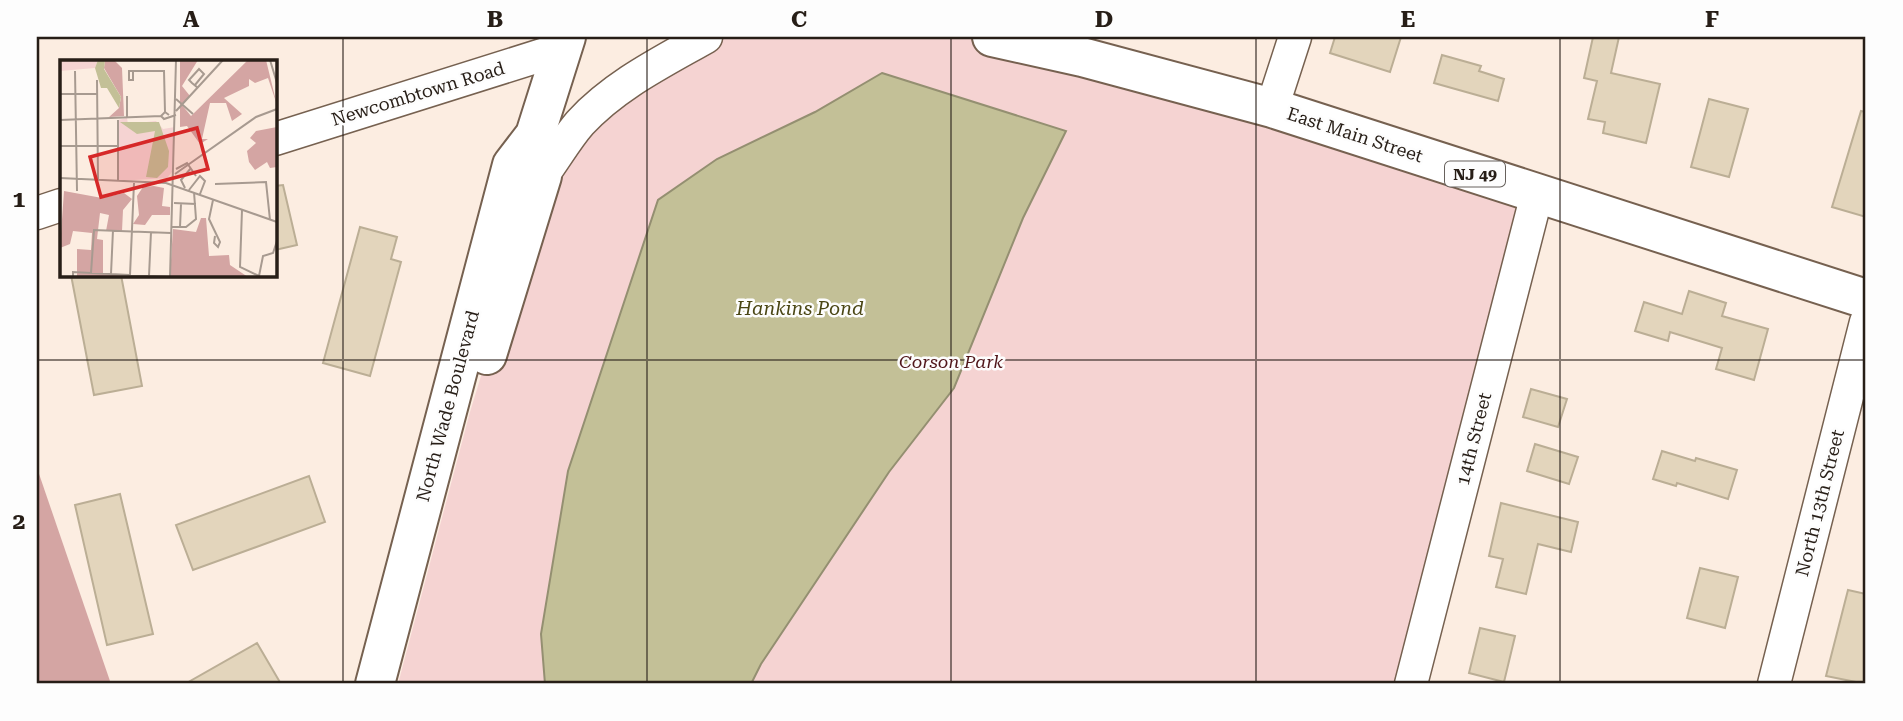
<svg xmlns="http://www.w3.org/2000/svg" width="1903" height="721" font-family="'Roboto Serif',serif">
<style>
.green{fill:#f5d3d2}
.forest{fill:#d4a5a3}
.water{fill:#c3c097;stroke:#948f71;stroke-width:2}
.building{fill:#e3d5bc;stroke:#bbae95;stroke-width:2}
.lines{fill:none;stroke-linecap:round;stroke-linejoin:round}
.minor-casing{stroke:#766150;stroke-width:35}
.major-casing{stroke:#766150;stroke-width:42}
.highway-casing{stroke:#766150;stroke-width:42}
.minor{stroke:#fff;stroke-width:32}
.major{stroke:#fff;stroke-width:38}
.highway{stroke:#fff;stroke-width:38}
.grid{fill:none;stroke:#271e17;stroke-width:2;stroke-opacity:0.55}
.labels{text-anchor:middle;stroke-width:5;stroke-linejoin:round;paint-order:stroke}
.shield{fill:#fdfdfd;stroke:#67615c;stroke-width:2}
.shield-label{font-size:16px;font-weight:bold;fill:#271e17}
.street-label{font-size:18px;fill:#271e17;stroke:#fdfdfd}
.park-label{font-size:18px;font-style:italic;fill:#50161a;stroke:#fdfdfd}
.water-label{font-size:19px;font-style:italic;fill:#4a4614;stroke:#fdfdfd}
.inset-road{fill:none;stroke:#a79a90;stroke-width:2}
.view{fill:#d62828;fill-opacity:0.15;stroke:#d62828;stroke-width:3.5}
.inset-edge{fill:none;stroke:#271e17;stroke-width:3.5}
.neatline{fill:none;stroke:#271e17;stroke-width:2.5}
.grid-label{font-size:23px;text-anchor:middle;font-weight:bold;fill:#271e17}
</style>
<rect width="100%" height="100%" fill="#fcede1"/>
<path class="green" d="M706 37H992L1537 194 1411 684H398L470 412 542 176 579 124Z"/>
<path class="forest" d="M37 468 111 684H37Z"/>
<path class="water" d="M882 73 1066 131 1023 218 954 388 889 472 761 664 751 684H545L541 634 568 471 658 200 717 159 815 112Z"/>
<path class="building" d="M1335 37H1401L1390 72 1330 53Z
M1593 37H1619L1611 73 1660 84 1646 143 1603 133 1605 122 1588 119 1597 81 1584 78Z
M1442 55 1481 66 1479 71 1504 79 1498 101 1434 83Z
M1709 99 1748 109 1729 177 1691 167Z
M1861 111 1866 112V217L1832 207Z
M283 185 297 245 275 250V186Z
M360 227 397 237 391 259 401 262 370 376 323 363Z
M71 275H121L142 386 94 395Z
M1689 291 1726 303 1722 316 1768 329 1754 380 1716 369 1722 348 1670 332 1668 341 1635 331 1644 302 1682 314Z
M1531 389 1567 399 1558 427 1523 417Z
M1535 444 1578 457 1569 484 1527 471Z
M1662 451 1695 461 1696 458 1737 470 1728 499 1677 483 1676 486 1653 479Z
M309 476 325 522 193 570 176 525Z
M120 494 153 634 107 645 75 505Z
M1501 503 1578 522 1571 552 1538 544 1526 594 1496 587 1503 559 1489 556Z
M1700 568 1738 577 1725 628 1687 618Z
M1848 590 1866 594V684L1826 676Z
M1480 628 1515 636 1504 682 1469 673Z
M257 643 281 684H185Z"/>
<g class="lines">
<defs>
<path id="minor" d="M1272 108 1295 37
M275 139 561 49
M542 176C555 159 566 139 580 123 615 85 662 62 706 37
M37 213 61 205
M1411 684 1537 194
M1774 684 1866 322"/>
<path id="major" d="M487 355 542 176 535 135
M375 684 512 165 535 135 566 37"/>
<path id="highway" d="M992 37 1082 57 1272 108 1866 299"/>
</defs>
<use href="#minor" class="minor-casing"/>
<use href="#major" class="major-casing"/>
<use href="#highway" class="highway-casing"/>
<use href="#minor" class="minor"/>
<use href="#major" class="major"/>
<use href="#highway" class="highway"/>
</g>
<path class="grid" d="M343 37V684M647 37V684M951 37V684M1256 37V684M1560 37V684M37 360H1866"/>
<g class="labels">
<rect class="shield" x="1445" y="161.5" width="60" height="25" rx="5"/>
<g class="shield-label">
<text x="1475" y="180">NJ 49</text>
</g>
<g class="street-label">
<text transform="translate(418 94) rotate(-17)" y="6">Newcombtown Road</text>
<text transform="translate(1355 135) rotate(18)" y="6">East Main Street</text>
<text transform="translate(448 406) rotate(-75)" y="6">North Wade Boulevard</text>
<text transform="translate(1474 439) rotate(-76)" y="6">14th Street</text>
<text transform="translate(1820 503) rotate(-76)" y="6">North 13th Street</text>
</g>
<g class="park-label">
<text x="951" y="368">Corson Park</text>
</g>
<g class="water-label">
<text x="800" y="315">Hankins Pond</text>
</g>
</g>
<g transform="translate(60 60)">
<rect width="217" height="217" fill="#fcede1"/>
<path d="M0 0H38L35 8 0 11ZM67 58 68 64 96 61 103 69 115 67 112 112 107 118 58 121V60Z" fill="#f5d3d2"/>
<path d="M45 0H54L62 8 64 56 49 57 59 48 61 37 44 8ZM120 0H138L122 26 130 36 122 45 131 56 188 0H206L217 45 208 18 195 23 189 19V26L164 38 182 54 172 61 166 43H150L142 79H148L140 84 127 66 120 67ZM217 67V107L210 108 207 102 195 110 189 102 187 91 196 83 190 78 196 71ZM94 126 104 128 102 146 110 147V155H92L85 165 73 164 79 155 77 136 83 127ZM4 131 42 138 64 133 72 139 63 150 62 171H46L49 155 40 153 37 179 43 180V214L78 217H17V189L31 190 32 173 13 171 10 184 0 188ZM141 158H146L149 196 169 195 170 205 188 217H98L110 216 113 169 136 172Z" fill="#d4a5a3"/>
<path d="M38 0H45L44 9 61 37 59 48 47 28H41L35 8ZM60 62H99L109 91 108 107 97 118 86 117 95 71 77 74Z" fill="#c3c097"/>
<path class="inset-road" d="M210 0 217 23M15 11 17 131M73 11V20H69V11H104L105 52M37 20 38 119M135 25 144 14 139 9 129 20 132 23 138 28M0 34H37M67 36V58M116 39 133 54M116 51 163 0M109 55 105 52 101 56 104 59 116 55M0 60 101 56M58 60V120M0 86H58M116 109 127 103 136 116M115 114 196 57 217 49M0 118 106 123 217 162M155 124 206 122 210 160M125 128 121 120 131 108M129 130 140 116 145 121 140 134M153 140 149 159 160 182 158 187 154 183 155 176M114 143 136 144M182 150 180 207 199 216 203 196 213 193 217 181M112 167H126L136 159 134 132M120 167 121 144M31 213 34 170 111 173M51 214 53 170M70 215 74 123M89 216 91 172M13 217V212L108 217M110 217 116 0"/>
<path class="view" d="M137 68 148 109 41 137 30 97Z"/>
<rect width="217" height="217" class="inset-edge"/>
</g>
<rect width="1903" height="721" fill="none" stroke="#fdfdfd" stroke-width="77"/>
<rect x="38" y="38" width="1826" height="644" class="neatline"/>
<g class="grid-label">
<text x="191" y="27">A</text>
<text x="495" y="27">B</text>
<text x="799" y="27">C</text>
<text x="1104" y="27">D</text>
<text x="1408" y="27">E</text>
<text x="1712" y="27">F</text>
<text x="19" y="207">1</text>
<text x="19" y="529">2</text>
</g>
</svg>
